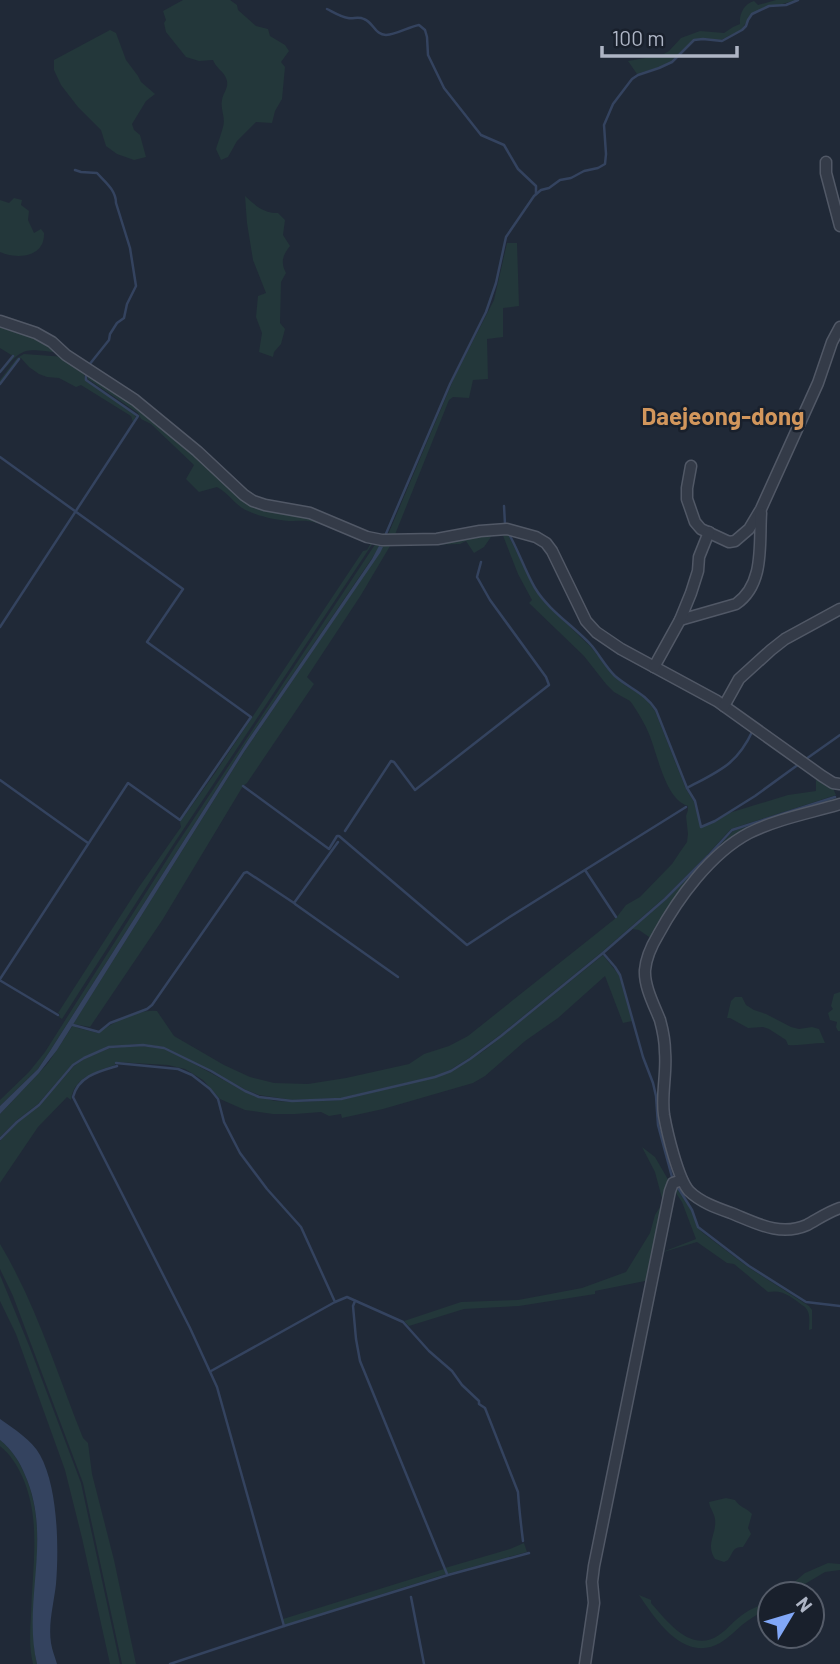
<svg xmlns="http://www.w3.org/2000/svg" width="840" height="1664" viewBox="0 0 840 1664" font-family="Barlow,sans-serif">
<style>
.green{fill:#23373a}
.water{fill:#34435f}
.lines{fill:none;stroke-linecap:round;stroke-linejoin:round}
.stream{stroke:#34435f;stroke-width:2.5}
.minor-casing{stroke:#515866;stroke-width:13}
.minor{stroke:#343b48;stroke-width:10}
.labels{text-anchor:middle;stroke-width:5;stroke-linejoin:round;paint-order:stroke}
.quarter-label{font-size:24px;font-weight:bold;fill:#d2965c;stroke:#19202c}
</style>
<rect width="100%" height="100%" fill="#202937"/>
<g class="green">
<path d="M183,0H230L237,5L238,10L256,26L268,29L270,36L285,45L289,51L281,62L285,67L282,99L275,111L272,123L256,122L237,141L228,157L221,160L216,149C218,142 221,135 223,127C226,118 220,109 222,100C223,92 230,87 226,78C223,71 216,68 213,60L199,61L186,57L166,32L164,23L166,20L163,11Z"/>
<path d="M776,0H796L779,5H769L752,14L741,30L721,40L703,38L694,40L671,61L659,67L637,74L628,61L662,55L669,51L681,38L700,31L724,33L733,27L740,24C739,14 744,4 754,1L758,5Z"/>
<path d="M110,30L116,33L126,60L138,76L141,82L155,94L146,101L132,124L134,130L140,135L146,157L134,160L117,154L106,146L101,130L78,107L61,85L54,70V60Z"/>
<path d="M245,196C255,205 263,213 278,213L285,220L283,235L290,246C283,255 280,262 286,273L281,282L280,323L285,329L281,344L274,352L273,357L259,352L262,333L256,317L258,296L266,293L253,260L247,223Z"/>
<path d="M14,198L22,200L21,205L29,211L28,220L34,233L41,229L44,233C45,257 18,260 0,252V200L9,203Z"/>
<path d="M507,243H517L519,306L503,308V337L487,339L488,379L473,380L469,398L453,397L449,400L394,537H387L454,378L494,300Z"/>
<path d="M0,324L33,335L61,353C25,349 23,345 0,375L13,356L0,348Z"/>
<path d="M24,354L66,357L86,370L84,375L86,381L133,413L136,416L133,422L131,416L81,385L76,387L59,378L47,377L39,374L29,367L21,358L18,359L0,383V380L17,358Z"/>
<path d="M88,372L133,402L160,423L194,452L214,472L252,502L269,509L311,515L372,540L373,543L173,845L62,1019L59,1017L60,1014L58,1013L139,887L181,827L180,822L215,773L363,551L367,550L371,543L369,541L318,520L316,523C308,520 302,521 293,521C280,521 261,517 248,511C235,506 229,493 217,487L199,492L186,479L194,465L151,424L141,419L138,413L88,379Z"/>
<path d="M506,530L535,590L545,603L591,647L614,676L626,686L645,697L655,711L686,789L694,802L701,827L715,822L729,813L788,795L816,791V780L812,774L832,786L836,795L731,829L707,855L664,898L602,952L500,1035L469,1058L450,1070L435,1076L341,1098L292,1100L259,1095L246,1090L164,1047L143,1044L109,1046L84,1057L73,1064L38,1104L16,1121L0,1137V1114L48,1063L73,1025L78,1028L98,1033C115,1021 138,1009 157,1011L174,1036L224,1065L250,1077L274,1083L308,1084L346,1078L409,1064L424,1054L449,1046L468,1036L616,918L626,905L640,897L672,864L680,852L687,842L688,834L686,816L688,810V806C665,799 658,755 649,734C645,724 639,714 633,705L630,701L614,692L606,684L584,656L529,603L532,600L518,574L502,533L493,534L484,547L474,553L466,541L460,544L390,546L361,595L307,677L314,684L247,783L243,786L163,919L90,1027L73,1024L244,752L383,547L377,551L248,740L50,1051L38,1069L0,1106V1100L29,1072L45,1052L175,847L376,543Z"/>
<path d="M836,798V801L734,839L652,939L639,930L632,929L666,899L710,856L733,831Z"/>
<path d="M603,955L619,975L632,1021L623,1023L605,976L558,1018L525,1041L485,1076L473,1083L383,1109L342,1118L341,1114L329,1116L321,1112L295,1114H273L245,1110L220,1099L203,1080L185,1069L168,1065L116,1062L115,1065C97,1071 73,1078 71,1100L67,1097L38,1127L0,1183V1141L2,1139L17,1123L39,1106L74,1066L84,1059L110,1048L138,1046L162,1048L185,1059L244,1091L259,1097L275,1101L295,1102L341,1100L435,1077L459,1067L485,1050Z"/>
<path d="M840,992V1031H838L836,1027L837,1022L830,1020L828,1013L833,1009L831,1006L834,994Z"/>
<path d="M735,997H742L746,1005L754,1010L766,1014L791,1027L799,1029L812,1027L819,1029L825,1043C812,1043 800,1046 788,1045L786,1040L769,1029L763,1027L748,1028L730,1018H727L731,1001Z"/>
<path d="M642,1147L655,1157L670,1183L650,1280L595,1291V1294L519,1306L464,1309L409,1326L404,1321L461,1302L518,1300L545,1295L582,1288L626,1272L650,1233L655,1215L663,1202L655,1172Z"/>
<path d="M676,1187L691,1210L697,1227L703,1233L748,1267L809,1306L812,1310V1329L809,1330C809,1322 811,1313 805,1307C792,1298 784,1289 768,1292L734,1264L727,1263L697,1242L660,1253L696,1239L682,1202L674,1190Z"/>
<path d="M0,1244C36,1304 57,1373 83,1438L88,1443L92,1474L114,1560L136,1664H122L83,1483L13,1296L0,1269Z"/>
<path d="M0,1275L30,1348L81,1483L120,1664H110L82,1538L65,1470L16,1334L0,1301Z"/>
<path d="M0,1440C12,1450 20,1462 25,1475C45,1520 35,1568 34,1615C34,1632 33,1647 37,1664H33C29,1648 30,1632 31,1615C32,1569 42,1520 22,1476C17,1465 10,1454 0,1446Z"/>
<path d="M726,1498L735,1500C739,1507 747,1508 752,1514L748,1528L751,1534L743,1547C732,1547 734,1552 728,1560L724,1562L715,1559C705,1544 717,1534 715,1519C714,1512 710,1509 709,1502Z"/>
<path d="M524,1543L527,1552L447,1574L445,1568L510,1549Z"/>
<path d="M828,1563L840,1564V1570L825,1572L788,1594H780L805,1573Z"/>
<path d="M444,1569L446,1574L285,1625L283,1619Z"/>
<path d="M639,1595L651,1600V1603C668,1622 691,1654 719,1635C728,1629 735,1619 745,1613C752,1608 762,1605 770,1601V1607C760,1613 751,1618 742,1625C735,1631 728,1638 720,1643C684,1663 656,1620 639,1595Z"/>
</g>
<g class="water">
<path d="M379,546L383,547L380,553L244,752L57,1050L39,1073L0,1114V1106L38,1069L50,1051L248,740L372,559Z"/>
<path d="M0,1419C14,1429 32,1440 40,1455C58,1487 59,1548 56,1584C54,1603 48,1623 51,1643C52,1650 55,1657 57,1664H37C22,1602 53,1538 25,1475C20,1462 12,1450 0,1440Z"/>
</g>
<g class="lines">
<g class="stream">
<path d="M327,9C333,12 341,17 348,18C354,19 358,16 364,19C374,23 375,35 386,35C398,34 408,27 419,25L425,30L427,37L428,55L444,88L481,135L504,145L518,169L536,186V194"/>
<path d="M75,170L81,172L97,173C105,182 116,190 116,203L130,248L136,286L127,304L124,318L117,323L110,334L109,340L89,365"/>
<path d="M0,372L13,356"/>
<path d="M0,384L19,359"/>
<path d="M0,457L183,589L147,642L251,717L180,820L128,783L0,979"/>
<path d="M504,506L505,524"/>
<path d="M509,534C519,552 525,571 535,588C549,611 574,626 592,646C600,656 606,667 615,676C630,689 645,693 656,710L687,788L695,801L701,827L715,821L755,796L799,764"/>
<path d="M385,536L450,384L486,312L496,283L506,237L534,196L541,190L549,188L560,180L571,178L584,171L598,168L605,164L606,154L604,125L613,104L632,79L638,75L659,68L672,62L694,40L703,39L722,41L742,30L746,26L748,20L752,14L769,6L786,5L798,0"/>
<path d="M0,627L138,416L86,380V371"/>
<path d="M806,759L840,735"/>
<path d="M0,780L88,843"/>
<path d="M243,786L329,849L337,836H339L467,945L508,918L686,807"/>
<path d="M687,788C719,771 737,765 753,730"/>
<path d="M345,831L391,761L394,762L415,790L549,685L546,677L490,600L477,577L481,562"/>
<path d="M585,870L616,917"/>
<path d="M295,904L398,977"/>
<path d="M603,953L615,967L620,975L643,1057L653,1083L656,1096L658,1125L672,1177"/>
<path d="M1,981L58,1015"/>
<path d="M73,1025L99,1032L110,1023L147,1009L152,1005L244,873L247,872L294,903L338,842"/>
<path d="M116,1063L178,1069L192,1075L210,1089L218,1099L224,1122L240,1153L267,1189L301,1227L335,1302L211,1371"/>
<path d="M117,1066C100,1071 78,1076 73,1097L190,1328L217,1387L284,1626"/>
<path d="M0,1139L17,1122L39,1105L73,1065L84,1058L109,1047L143,1045L164,1048L211,1071L245,1091L259,1097L292,1101L341,1099L435,1077L451,1071L470,1059L501,1036L603,953L665,899L708,856L732,830L835,797"/>
<path d="M677,1186L692,1210L698,1227L749,1266L806,1302L840,1306"/>
<path d="M355,1301L353,1306L356,1339L360,1361L447,1574"/>
<path d="M335,1302L347,1297L403,1322L429,1351L452,1371L462,1385L479,1401V1404L485,1408L518,1492C519,1508 521,1525 523,1541"/>
<path d="M411,1597L424,1664"/>
<path d="M170,1664L284,1626L448,1575L529,1553"/>
</g>
<defs>
<g id="minor">
<path d="M826,162V173L840,226"/>
<path d="M0,321L36,333L52,342L66,355L135,400L197,451L244,495L253,501L265,505L310,513L367,537L382,540L437,539L480,531L507,529L536,537L546,543L552,551L586,621L596,632L621,649L717,701L822,776L833,783L840,784"/>
<path d="M691,466L687,488V499L695,522L701,529L729,542L735,541L749,529L761,509L818,383L832,342L840,327"/>
<path d="M680,620L736,604C765,584 759,544 761,513"/>
<path d="M654,667L680,620L691,593L698,571L699,557L709,532"/>
<path d="M724,706L739,679L771,650L785,639L840,609"/>
<path d="M840,804C810,813 777,819 749,833C711,853 678,898 658,935C652,945 646,958 645,970C644,986 654,1005 660,1020C663,1031 665,1041 665,1052C667,1073 661,1095 664,1115C667,1132 678,1179 689,1191C700,1202 717,1208 731,1213C756,1223 780,1237 807,1225C818,1219 828,1212 840,1208"/>
<path d="M585,1664L594,1603L592,1582L594,1566L670,1191L673,1183L682,1180"/>
</g>
</defs>
<use href="#minor" class="minor-casing"/>
<use href="#minor" class="minor"/>
</g>
<g class="labels">
<g class="quarter-label">
<text x="723" y="425">Daejeong-dong</text>
</g>
</g>
<g transform="translate(791 1615) rotate(52)"><circle r="33" fill="#19202c" stroke="#555c69" stroke-width="2"/>
<path d="M0-5L12 26L0 18L-12 26Z" fill="#81a7f7"/>
<text y="-10" font-size="19" font-weight="bold" text-anchor="middle" fill="#aeb5c5">N</text>
</g>
<path d="M602 46v10h135v-10" fill="none" stroke="#aeb5c5" stroke-width="3.5"/>
<text x="612" y="46" font-size="21" fill="#aeb5c5" stroke="#19202c" stroke-width="5" paint-order="stroke">100 m</text>
</svg>
